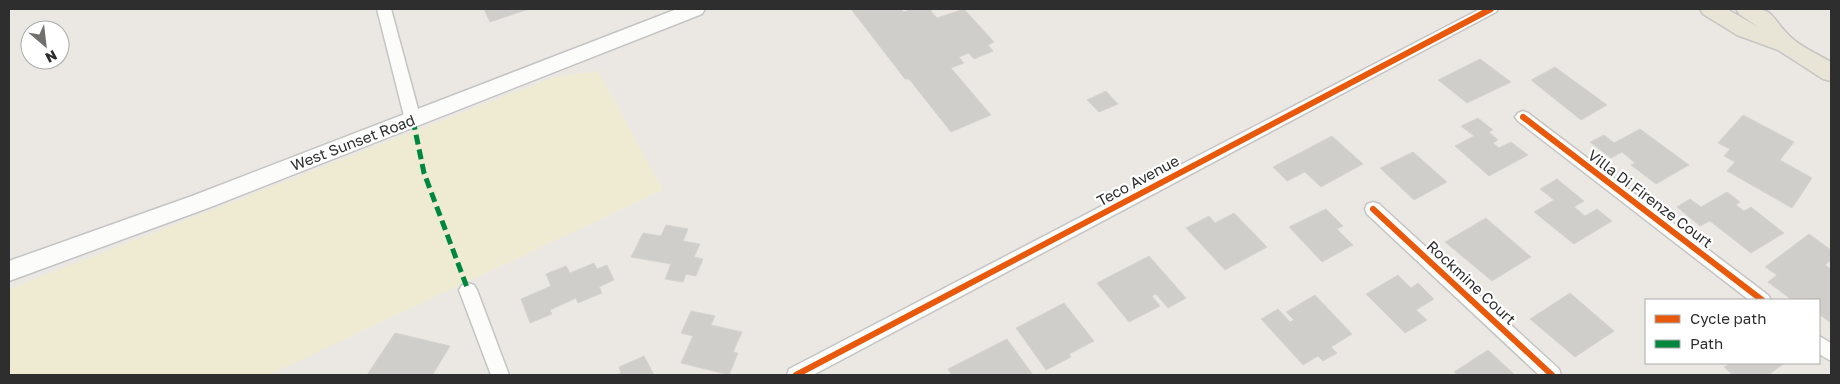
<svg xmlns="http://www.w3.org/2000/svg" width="1840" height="384" viewBox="0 0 1840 384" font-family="'Golos Text',sans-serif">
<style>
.sand{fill:#efebd3}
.building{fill:#d0cecb;stroke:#d6d4d0}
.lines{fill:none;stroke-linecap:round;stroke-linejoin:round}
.minor-casing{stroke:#c5c4c4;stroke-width:3}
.secondary-casing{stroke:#c5c4c4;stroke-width:3}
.primary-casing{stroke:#c6c5c4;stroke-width:3}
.minor{fill:#fcfcfb;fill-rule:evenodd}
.secondary{fill:#fcfcfb;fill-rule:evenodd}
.primary{fill:#e8e4d6;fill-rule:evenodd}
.quiet{stroke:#00873e;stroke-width:5;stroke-dasharray:10 5;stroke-linecap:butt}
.cycleway-casing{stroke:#fff;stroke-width:9}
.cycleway{stroke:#e8590c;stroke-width:6}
.labels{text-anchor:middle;stroke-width:4.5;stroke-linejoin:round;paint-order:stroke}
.street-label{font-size:15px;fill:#2e2e2e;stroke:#fff}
</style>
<rect width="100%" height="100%" fill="#ebe8e4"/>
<path class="sand" d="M598,71L663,190L269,375H9V289L554,77Z"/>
<g class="building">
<path d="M484,9H529L490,22Z"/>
<path d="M851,9H901L904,12L911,9H932L931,11L937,18L964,9L994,42L988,45L993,51L974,59L969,53L959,57L964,63L951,68L991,115L951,132L909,79H905Z"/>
<path d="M1480,59L1511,82L1467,103L1438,80Z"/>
<path d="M1555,67L1607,105L1581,120L1531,80Z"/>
<path d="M1106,91L1118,104L1099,112L1087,100Z"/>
<path d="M1743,115L1794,142L1780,160L1812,178L1792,208L1727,171L1735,162L1724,156L1730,149L1718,143Z"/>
<path d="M1478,118L1493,130L1489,132L1498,140L1493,143L1499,148L1511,142L1528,155L1489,176L1455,146L1474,136L1461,126Z"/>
<path d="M1640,129L1689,165L1656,184L1631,165L1635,163L1622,152L1611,158L1590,142L1604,135L1614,143Z"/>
<path d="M1332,136L1363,164L1321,187L1305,172L1287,181L1273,167Z"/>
<path d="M1413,152L1447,182L1414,200L1380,168Z"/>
<path d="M1557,179L1584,201L1574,207L1585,216L1597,209L1612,221L1574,244L1534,212L1554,200L1540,189Z"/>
<path d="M1727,192L1740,202L1736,205L1744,211L1751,207L1784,233L1751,253L1710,221L1700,226L1677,207L1690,199L1701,207Z"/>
<path d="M1326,209L1343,226L1337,229L1353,245L1322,262L1289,227Z"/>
<path d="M1234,213L1267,247L1225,270L1186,228L1209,216L1215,223Z"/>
<path d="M1486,218L1531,257L1492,281L1445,242Z"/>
<path d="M666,225L688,229L683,241L700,244L694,257L703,259L696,276L686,274L683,282L665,279L671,264L631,257L643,233L661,236Z"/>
<path d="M1809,234L1831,250V260L1825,265L1831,269V323L1819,314V300H1792L1768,282L1777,275L1765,267Z"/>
<path d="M1149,256L1186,298L1168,308L1156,294L1152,296L1160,306L1129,322L1097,283Z"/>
<path d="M594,263L597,269L607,265L614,280L599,287L602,293L578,303L576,298L550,310L552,314L530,323L521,299L551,286L546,274L566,266L570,273Z"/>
<path d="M1398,275L1411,288L1418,283L1434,299L1416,310L1427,320L1405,333L1366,294Z"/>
<path d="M1570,293L1614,331L1575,357L1530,319Z"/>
<path d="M1315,295L1352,334L1331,347L1337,353L1323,361L1318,356L1303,365L1261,319L1278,309L1290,322L1294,320L1286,312Z"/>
<path d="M1064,303L1094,341L1069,354L1071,357L1046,370L1016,328Z"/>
<path d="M691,311L715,316L711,325L742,332L733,352L738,353L729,375L681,363L693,336L681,333Z"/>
<path d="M395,333L450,346L433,374L439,375H367Z"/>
<path d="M1007,339L1033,375H952L948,369Z"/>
<path d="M1488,350L1515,375H1458L1454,372Z"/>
<path d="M644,356L654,375H615L621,373L619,367Z"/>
<path d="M1726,363H1785L1768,375H1733L1724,367L1728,365Z"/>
</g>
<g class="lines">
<defs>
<g id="minor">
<path d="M377,9H391L421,120L418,124L413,126L408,124L405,120Z"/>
<path d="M1480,9H1498L1496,12L813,375H787L789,369Z"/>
<path d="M1523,111L1528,113L1768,295L1771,300H1749L1518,121L1515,117L1518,113Z"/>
<path d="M1373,202L1379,204L1559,369L1561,375H1539L1367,214L1365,209L1367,204Z"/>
<path d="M468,283L474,285L477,290L509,375H491L459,290L462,285Z"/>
<path d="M1819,336L1831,343V361L1819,354Z"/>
</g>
<path id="secondary" d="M677,9H705L702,14L208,208L9,281V261L192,196Z"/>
<path id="primary" d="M1700,9H1727L1758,27L1739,14L1736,9C1780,6 1767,17 1794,40C1805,49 1819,55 1831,62V81L1823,79L1778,50L1737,35L1703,14Z"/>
</defs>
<use href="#minor" class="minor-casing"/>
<use href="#secondary" class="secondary-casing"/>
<use href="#primary" class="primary-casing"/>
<use href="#minor" class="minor"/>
<use href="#secondary" class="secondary"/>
<use href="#primary" class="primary"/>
<path class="quiet" d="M413,120L424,173L468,290"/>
<defs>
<g id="cycleway">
<path d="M1523,117L1762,300"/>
<path d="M1373,209L1552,375"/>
<path d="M796,375L1491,9"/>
</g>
</defs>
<use href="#cycleway" class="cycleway-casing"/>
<use href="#cycleway" class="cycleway"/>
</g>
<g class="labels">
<g class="street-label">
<text transform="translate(353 143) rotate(-21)" y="5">West Sunset Road</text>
<text transform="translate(1138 181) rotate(-28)" y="5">Teco Avenue</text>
<text transform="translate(1650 199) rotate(37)" y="5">Villa Di Firenze Court</text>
<text transform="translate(1471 283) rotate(43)" y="5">Rockmine Court</text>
</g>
</g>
<rect width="1840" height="384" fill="none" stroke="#2e2e2e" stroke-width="20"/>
<rect x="1645" y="299" width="175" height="65" fill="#ffffff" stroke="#ababab"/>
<rect x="1655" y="315" width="25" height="8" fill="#e8590c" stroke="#ababab"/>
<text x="1690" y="324" font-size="15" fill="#2e2e2e">Cycle path</text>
<rect x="1655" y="340" width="25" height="8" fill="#00873e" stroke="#ababab"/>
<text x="1690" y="349" font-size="15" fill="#2e2e2e">Path</text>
<g transform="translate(45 45) rotate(152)"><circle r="24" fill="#ffffff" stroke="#ababab"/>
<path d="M0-4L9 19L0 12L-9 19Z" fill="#706f6e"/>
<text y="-8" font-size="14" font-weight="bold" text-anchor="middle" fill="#2e2e2e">N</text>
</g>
</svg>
